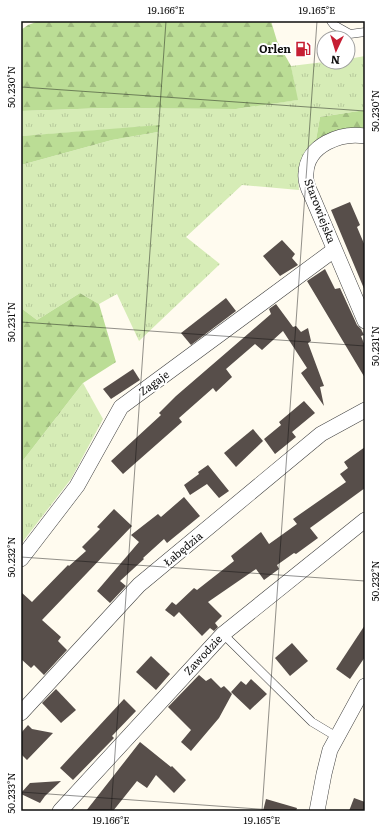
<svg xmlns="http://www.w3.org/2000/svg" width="386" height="832" viewBox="0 0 386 832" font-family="Literata,serif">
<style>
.grass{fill:url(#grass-tufts)}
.forest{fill:url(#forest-firs)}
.building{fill:#574e4a}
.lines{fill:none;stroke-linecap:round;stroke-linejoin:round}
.lane-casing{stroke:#414141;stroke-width:9}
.street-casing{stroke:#414141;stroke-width:16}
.lane{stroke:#fff;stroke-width:8}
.street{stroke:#fff;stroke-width:15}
.ticks{fill:none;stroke:#0e0e0e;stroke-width:1;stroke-opacity:0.45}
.labels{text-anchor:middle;stroke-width:4;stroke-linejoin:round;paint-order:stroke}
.poi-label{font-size:11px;font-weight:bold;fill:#0e0e0e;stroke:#fff;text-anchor:end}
.street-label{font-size:11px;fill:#0e0e0e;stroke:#fff}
.neatline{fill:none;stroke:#0e0e0e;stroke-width:1.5}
.ticks-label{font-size:10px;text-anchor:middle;fill:#0e0e0e}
</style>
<defs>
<pattern id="grass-tufts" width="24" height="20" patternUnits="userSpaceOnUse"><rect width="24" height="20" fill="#d6ecb6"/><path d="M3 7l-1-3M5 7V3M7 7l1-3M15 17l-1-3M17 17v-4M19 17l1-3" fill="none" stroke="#b6c99b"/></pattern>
<pattern id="forest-firs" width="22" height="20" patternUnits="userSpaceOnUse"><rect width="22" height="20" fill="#bbdd95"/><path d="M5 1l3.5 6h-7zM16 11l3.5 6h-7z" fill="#a0bc7f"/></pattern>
</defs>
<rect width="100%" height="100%" fill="#fffbef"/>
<g class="grass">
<path d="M365,56V110L320,117L316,140L303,159L298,175L299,190L242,185L186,237L220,264L139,341L117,294L99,304L80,293L37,320L21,308V165L112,140L158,132L159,126L21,136V111L105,108L236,109L297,100L291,66L324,62H348V59Z"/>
<path d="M83,383L103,419L71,479L21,544V463Z"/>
</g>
<g class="forest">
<path d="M39,21H271L277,41L291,66L298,100L236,109L105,108L21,111V30L28,25Z"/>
<path d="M365,110V128C346,128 332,130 316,140L320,117Z"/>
<path d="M160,125L158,132L112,140L21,165V136Z"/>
<path d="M80,293L99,304L116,362L83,383L21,463V308L37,320Z"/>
</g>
<g class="building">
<path d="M350,202L360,225L357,227L365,246V291L331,210Z"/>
<path d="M282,240L295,254L292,258L298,265L280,276L263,256Z"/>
<path d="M325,269L335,289L340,288L357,325L361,329L364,335L361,336L365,346V378L307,281Z"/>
<path d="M226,298L236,311L191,345L181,333Z"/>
<path d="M276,304L293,327L296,326L301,332L308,328L311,341L308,343L324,386L320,387L324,406L301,373L307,368L283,331L262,350L255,344L226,369L232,377L216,392L213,388L179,418L182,422L123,474L111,461L161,415L159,413L176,396L271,314L269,309Z"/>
<path d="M133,369L140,380L111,399L103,389Z"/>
<path d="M304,401L315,413L292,432L296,437L275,454L264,439L281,425L279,422Z"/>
<path d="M253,429L263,441L236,467L224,453Z"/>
<path d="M365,447V488L310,528L318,538L296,554L294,553L277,565L279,569L264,580L256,569L208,602L222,616L215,623L218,627L214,631L210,628L202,636L179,612L174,617L165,610L172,602L176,605L194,588L197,590L234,561L231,556L261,532L269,544L297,524L293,519L346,482L340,474L348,468L344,462Z"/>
<path d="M208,465L229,491L219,498L207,484L190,495L184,485L199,474L198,472Z"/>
<path d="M184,497L200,516L167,543L164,539L143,558L144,559L120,581L126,586L110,603L97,591L139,542L131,535L158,514L161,517Z"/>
<path d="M114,509L132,526L42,620L61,637L58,641L67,650L44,675L34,665L31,668L21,659V592L32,602L68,565L69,566L86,551L82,547L100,529L97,527Z"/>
<path d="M365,625V657L350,679L336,669Z"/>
<path d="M292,643L308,661L290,676L275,658Z"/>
<path d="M151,656L170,674L156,690L136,672Z"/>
<path d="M199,675L206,681L211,678L221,688L224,686L232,694L219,718L191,751L181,742L191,730L168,707Z"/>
<path d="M251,679L267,694L250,710L231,692L241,681L246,685Z"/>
<path d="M56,689L76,710L61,723L42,703Z"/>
<path d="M124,699L136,711L112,736L114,738L73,780L60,768Z"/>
<path d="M28,725L32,729L53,733L27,760L21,754V733Z"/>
<path d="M140,742L171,767L172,766L186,780L174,793L156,775L147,788L137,781L113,811H86Z"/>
<path d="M61,781L45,796L40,803L21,794V793L30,783Z"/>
<path d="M354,798L365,802V811H349Z"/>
<path d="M266,799L297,808L296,811H263Z"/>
</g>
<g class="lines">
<defs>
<g id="lane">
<path d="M331,21L334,25L350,34L365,32"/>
<path d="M223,634L312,722L337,737"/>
</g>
<g id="street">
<path d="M365,136C341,132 307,145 306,173C305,180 308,188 311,194L365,321"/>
<path d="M21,559L77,486L121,407L334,250"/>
<path d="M21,713L139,585L321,434L365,410"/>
<path d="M60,811L223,634L365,520"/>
<path d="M317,811L324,774L330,750L365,686"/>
</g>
</defs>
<use href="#lane" class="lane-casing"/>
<use href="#street" class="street-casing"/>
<use href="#lane" class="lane"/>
<use href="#street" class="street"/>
</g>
<path class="ticks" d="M21,87L365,111M21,322L365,346M21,557L365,581M21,792L286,811M111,811L166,21M262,811L317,21"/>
<defs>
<symbol id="fuel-bare" viewBox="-9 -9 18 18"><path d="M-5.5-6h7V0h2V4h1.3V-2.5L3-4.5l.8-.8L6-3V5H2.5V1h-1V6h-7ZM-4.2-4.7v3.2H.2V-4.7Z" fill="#c61e33" stroke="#fff" stroke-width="2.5" paint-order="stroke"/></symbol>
</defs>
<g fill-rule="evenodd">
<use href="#fuel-bare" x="292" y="38" width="22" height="22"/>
</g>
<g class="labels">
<g class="poi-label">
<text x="291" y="53">Orlen</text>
</g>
<g class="street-label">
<text transform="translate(320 211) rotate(69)" y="4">Starowiejska</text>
<text transform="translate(154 383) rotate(-36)" y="4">Zagaje</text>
<text transform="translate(183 549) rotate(-40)" y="4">Łabędzia</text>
<text transform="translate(203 655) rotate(-47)" y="4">Zawodzie</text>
</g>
</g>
<rect width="386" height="832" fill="none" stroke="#ffffff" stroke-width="44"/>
<g transform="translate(336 50) rotate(184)"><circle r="19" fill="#ffffff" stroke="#9f9f9f"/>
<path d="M0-3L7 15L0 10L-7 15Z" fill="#c61e33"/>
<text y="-6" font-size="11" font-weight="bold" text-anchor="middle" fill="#0e0e0e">N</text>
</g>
<rect x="22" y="22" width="342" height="788" class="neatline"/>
<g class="ticks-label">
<text x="166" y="14">19.166°E</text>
<text x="317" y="14">19.165°E</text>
<text transform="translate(11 87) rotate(-90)" y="4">50.230°N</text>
<text transform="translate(375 111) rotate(-90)" y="4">50.230°N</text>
<text transform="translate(11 322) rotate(-90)" y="4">50.231°N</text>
<text transform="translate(375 346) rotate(-90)" y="4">50.231°N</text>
<text transform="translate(11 557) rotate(-90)" y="4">50.232°N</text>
<text transform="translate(375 581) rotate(-90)" y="4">50.232°N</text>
<text transform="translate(11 793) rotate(-90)" y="4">50.233°N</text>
<text x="111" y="824">19.166°E</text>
<text x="262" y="824">19.165°E</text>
</g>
</svg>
